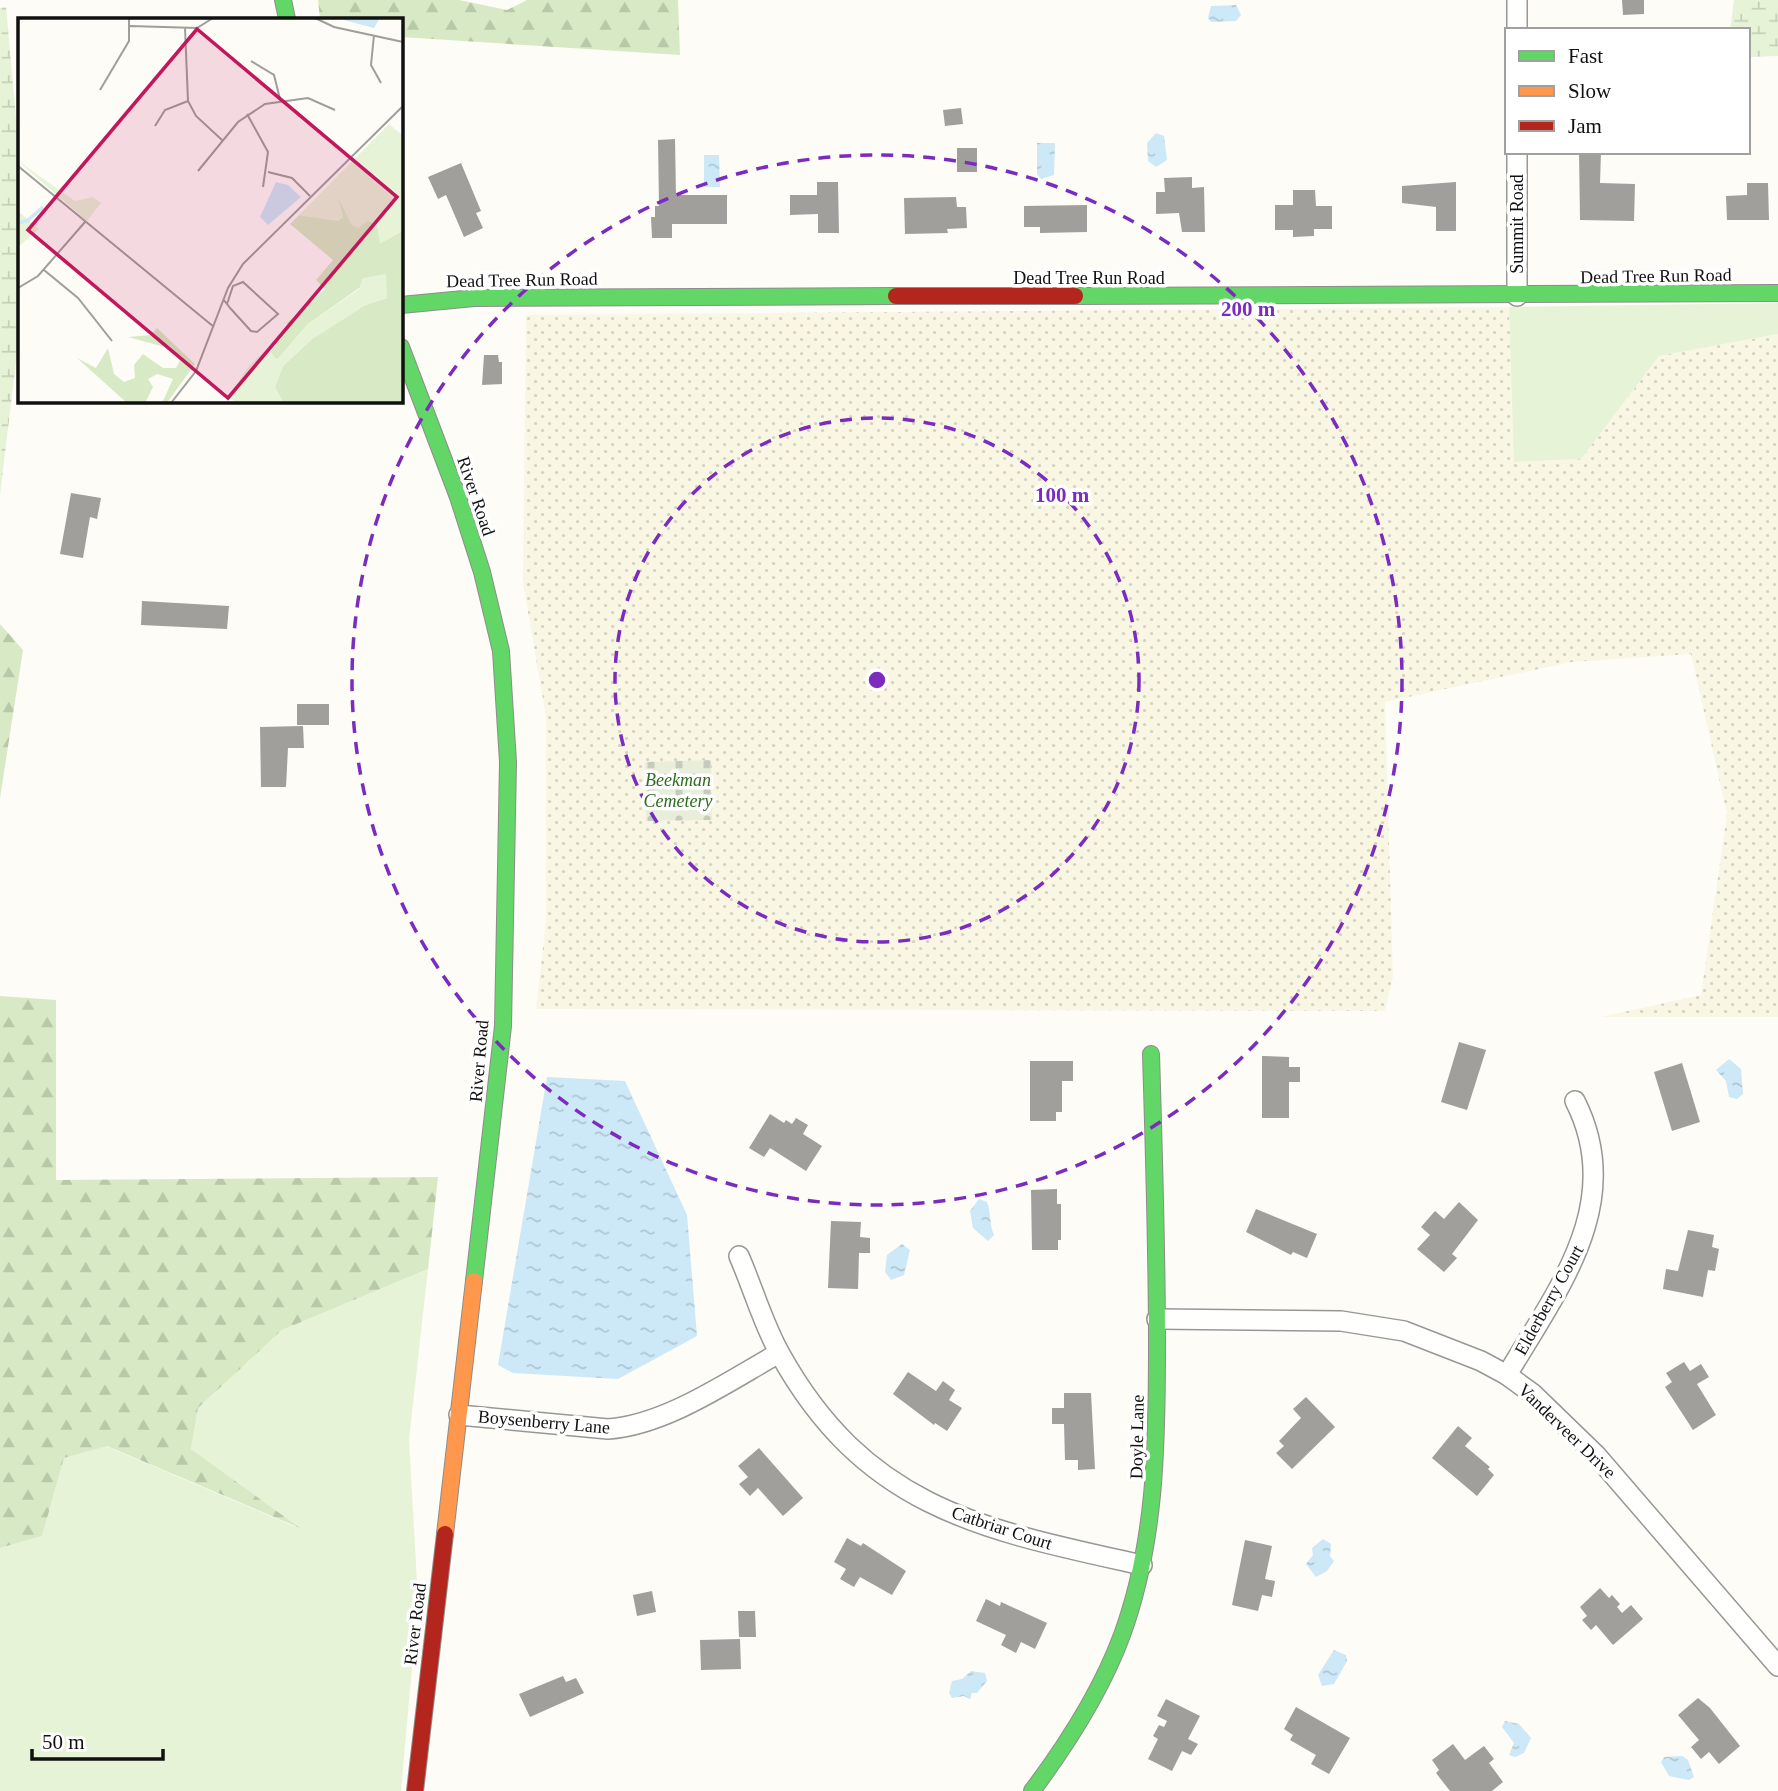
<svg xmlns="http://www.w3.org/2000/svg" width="1778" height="1791" viewBox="0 0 1778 1791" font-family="'Times New Roman',serif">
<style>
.farmland{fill:url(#farmland-dots)}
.grass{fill:#e7f3d7}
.forest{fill:url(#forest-firs)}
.wetland{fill:url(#wetland-marsh)}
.cemetery{fill:url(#cemetery-stones)}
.water{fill:url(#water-ripples)}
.building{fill:#a19f9c}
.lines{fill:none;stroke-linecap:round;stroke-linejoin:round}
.street-casing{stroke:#979795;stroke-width:22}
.fast-casing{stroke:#8e8d8b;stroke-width:18}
.slow-casing{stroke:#8e8d8b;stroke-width:18}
.jam-casing{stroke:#8e8d8b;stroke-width:18}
.street{stroke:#fffffe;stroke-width:19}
.fast{stroke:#63d668;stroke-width:16}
.slow{stroke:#ff974d;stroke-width:16}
.jam{stroke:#b3261e;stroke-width:16}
.ring{fill:none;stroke:#7b2cbf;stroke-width:3.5;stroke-dasharray:12 9}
.labels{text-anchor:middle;stroke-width:7;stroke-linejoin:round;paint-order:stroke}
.street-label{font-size:18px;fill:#111;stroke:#fff}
.park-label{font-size:18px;font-style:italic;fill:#2f6b1f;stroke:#fff}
.inset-river{fill:none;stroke:#cde8f7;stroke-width:3.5}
.inset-road{fill:none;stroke:#9f9e9b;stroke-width:2}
.view{fill:#c2185b;fill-opacity:0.15;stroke:#c2185b;stroke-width:3.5}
.inset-edge{fill:none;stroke:#111;stroke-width:3.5}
.centre{fill:#7b2cbf;stroke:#fff;stroke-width:3.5}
.ring-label{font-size:21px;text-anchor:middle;font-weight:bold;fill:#7b2cbf;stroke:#fff;stroke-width:7;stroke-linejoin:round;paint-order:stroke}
</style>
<defs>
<pattern id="farmland-dots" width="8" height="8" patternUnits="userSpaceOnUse" patternTransform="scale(1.75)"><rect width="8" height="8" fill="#f9f7e4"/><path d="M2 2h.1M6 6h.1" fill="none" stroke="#d4d3c3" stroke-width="1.8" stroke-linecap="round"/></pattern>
<pattern id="forest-firs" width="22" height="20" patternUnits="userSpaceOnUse" patternTransform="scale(1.75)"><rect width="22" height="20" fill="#d8eac5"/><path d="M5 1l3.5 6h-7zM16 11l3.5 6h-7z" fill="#b8c8a8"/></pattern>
<pattern id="wetland-marsh" width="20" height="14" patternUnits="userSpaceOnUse" patternTransform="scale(1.75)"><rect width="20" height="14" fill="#e7f3d7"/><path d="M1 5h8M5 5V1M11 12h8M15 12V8" fill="none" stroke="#c5cfb8"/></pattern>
<pattern id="cemetery-stones" width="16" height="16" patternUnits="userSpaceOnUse" patternTransform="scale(1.75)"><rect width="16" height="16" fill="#e9eedb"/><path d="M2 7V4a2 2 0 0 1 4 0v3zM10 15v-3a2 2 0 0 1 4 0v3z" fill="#c7cbbb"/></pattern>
<pattern id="water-ripples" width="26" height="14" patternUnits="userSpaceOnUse" patternTransform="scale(1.75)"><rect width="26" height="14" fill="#cde8f7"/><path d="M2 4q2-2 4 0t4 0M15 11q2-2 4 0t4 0" fill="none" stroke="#afc6d3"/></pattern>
</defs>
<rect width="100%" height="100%" fill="#fdfcf7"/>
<path class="farmland" d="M1509,307L1515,462L1581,459L1659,356L1778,334V1017H1600L1701,995L1727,814L1691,654L1572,662L1385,702L1393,976L1385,1011L536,1009L546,921V717L523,583L526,315Z"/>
<g class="grass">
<path d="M1778,303V334L1659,356L1581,459L1514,462L1509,307Z"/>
<path d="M428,1269L409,1439L418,1600L401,1791H0V1548L42,1536L64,1458L106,1446L296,1527L191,1449L198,1408L282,1330Z"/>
</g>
<g class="forest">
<path d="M318,0H459L507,10L527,0H678L680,55L401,37V19H320Z"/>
<path d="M0,624L23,650L0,798Z"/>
<path d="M0,996L56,1000V1180L438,1177L428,1269L282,1330L198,1408L191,1449L300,1528L107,1446L64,1458L42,1536L0,1548Z"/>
</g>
<g class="wetland">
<path d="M1734,0H1778V56L1748,57V30H1730Z"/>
<path d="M6,7L19,151V337L0,495V8Z"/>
</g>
<path class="cemetery" d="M711,760L712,820L646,821L645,762Z"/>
<g class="water">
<path d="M1236,5L1241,15L1236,21L1211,22L1208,18L1211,6Z"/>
<path d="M1156,133L1164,136L1167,160L1156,167L1148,161L1147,143Z"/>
<path d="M1037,143H1055L1054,175L1041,179L1037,174Z"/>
<path d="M704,155H719L720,187H704Z"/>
<path d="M1729,1059L1741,1069L1743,1094L1737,1099L1729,1097L1726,1081L1716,1070Z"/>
<path d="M547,1077L625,1081L687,1215L697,1336L618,1379L513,1373L498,1365Z"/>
<path d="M979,1199L987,1202C991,1212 989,1224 994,1235L988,1241L973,1228L970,1211Z"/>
<path d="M902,1244L910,1250L904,1275L891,1280L885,1272L887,1255Z"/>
<path d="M1323,1539L1331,1544L1330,1556L1334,1561L1327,1571L1316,1577L1306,1564L1313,1555L1312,1548Z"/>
<path d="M1334,1650L1346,1655L1347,1661L1334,1684L1322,1686L1318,1675Z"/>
<path d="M971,1671L985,1673L987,1681L977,1693H972L970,1699L964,1696L952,1698L949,1693L952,1681L962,1679Z"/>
<path d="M1505,1721L1519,1724L1531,1738L1524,1753L1515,1757L1509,1755L1514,1743L1502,1727Z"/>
<path d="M1682,1756L1688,1760L1694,1777L1689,1780L1669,1776L1661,1762L1664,1757Z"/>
</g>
<g class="building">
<path d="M1622,0H1644V14L1623,15Z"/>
<path d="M961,108L963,124L945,126L943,110Z"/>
<path d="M675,139L676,195H727V224H672V238H652L651,217H655V206H659L658,140Z"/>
<rect x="957" y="148" width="20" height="24"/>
<path d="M1579,152H1601L1600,183L1635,184L1634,221L1580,220Z"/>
<path d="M461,163L481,211L476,213L483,228L464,237L446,195L438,199L428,177Z"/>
<path d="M1192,177V188L1204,187L1205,232H1182L1179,213L1156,214V192H1165L1164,178Z"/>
<path d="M817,182H838L839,233H818V214L790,215V195H817Z"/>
<path d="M1456,182V231H1436V207L1402,203V186Z"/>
<path d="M1747,183H1768L1769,220H1727L1726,196L1747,195Z"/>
<path d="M1293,190H1315L1316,206H1332V229H1314V236L1293,237V230H1275V205H1293Z"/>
<path d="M956,197L957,207H966L967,228L947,229L948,233L905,234L904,198Z"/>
<path d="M1087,205V232L1040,233V227H1024V206Z"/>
<path d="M484,355H498L499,362H502V384L482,385Z"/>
<path d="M71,493L101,498L97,519L90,517L83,558L60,554Z"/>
<path d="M142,601L229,606L227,629L141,625Z"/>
<rect x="297" y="704" width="32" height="21"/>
<path d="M303,726L304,748H288L286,787H261L260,727Z"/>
<path d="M1459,1042L1486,1050L1467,1110L1441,1102Z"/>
<path d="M1262,1056L1289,1057V1067H1300V1082H1289V1118H1262Z"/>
<path d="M1030,1061H1073V1081H1062V1112H1056V1121H1030Z"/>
<path d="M1682,1063L1700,1122L1672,1131L1654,1072Z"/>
<path d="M770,1114L784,1123L786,1120L792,1124L796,1118L808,1125L803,1134L822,1146L806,1171L770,1148L764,1157L749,1148Z"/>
<path d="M1057,1189V1204H1061V1240H1058V1250H1032L1031,1190Z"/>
<path d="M1459,1202L1478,1220L1452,1254L1457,1258L1444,1272L1417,1249L1430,1235L1421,1227L1435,1211L1444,1219Z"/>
<path d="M1256,1209L1317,1234L1307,1258L1293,1252L1291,1255L1246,1232Z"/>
<path d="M831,1221L861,1222L860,1237L870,1238V1253H859L858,1289L828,1288Z"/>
<path d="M1688,1230L1714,1235L1712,1247L1719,1249L1715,1271L1708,1270L1703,1297L1663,1289L1666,1269L1678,1271Z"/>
<path d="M1684,1362L1690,1371L1701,1364L1709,1377L1697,1384L1716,1415L1693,1430L1665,1387L1672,1382L1666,1373Z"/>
<path d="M908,1372L936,1391L943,1381L955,1390L949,1400L962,1408L947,1431L935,1423L934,1425L893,1394Z"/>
<path d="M1064,1393H1091L1095,1469L1078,1470V1460H1065L1064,1424H1052V1408H1064Z"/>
<path d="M1306,1397L1335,1427L1292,1469L1276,1453L1284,1446L1279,1441L1301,1418L1293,1409Z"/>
<path d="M1458,1426L1472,1438L1465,1446L1490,1467L1488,1469L1494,1475L1477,1496L1432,1458Z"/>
<path d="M759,1448L803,1498L783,1516L758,1488L750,1496L739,1484L748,1477L738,1466Z"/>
<path d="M847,1538L861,1546L863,1543L906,1571L892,1595L860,1577L854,1587L840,1579L846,1569L834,1562Z"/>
<path d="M1245,1540L1272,1546L1265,1579L1275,1581L1272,1597L1262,1595L1258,1611L1232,1605Z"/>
<path d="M1600,1588L1609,1598L1612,1595L1620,1604L1617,1607L1622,1613L1631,1605L1643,1619L1613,1645L1596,1625L1591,1630L1582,1620L1587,1616L1580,1607Z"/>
<path d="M652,1591L656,1612L637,1616L633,1595Z"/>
<path d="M986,1599L1000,1606L1001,1602L1047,1623L1035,1649L1021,1642L1016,1653L1001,1645L1006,1635L976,1621Z"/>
<path d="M738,1611H755L756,1637H739Z"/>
<path d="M740,1639L741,1669L701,1670L700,1640Z"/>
<path d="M563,1676L566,1682L576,1678L584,1693L530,1717L519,1694Z"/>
<path d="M1698,1698L1710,1708L1740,1746L1719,1764L1709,1752L1701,1759L1691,1747L1699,1740L1678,1715Z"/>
<path d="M1166,1699L1200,1716L1188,1739L1198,1744L1191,1755L1182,1751L1172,1771L1148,1759L1158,1739L1153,1736L1159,1725L1164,1727L1167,1721L1157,1716Z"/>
<path d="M1296,1707L1350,1738L1329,1774L1311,1764L1316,1755L1290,1740L1293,1735L1284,1729Z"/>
<path d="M1453,1744L1465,1760L1484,1746L1494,1759L1489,1763L1503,1782L1492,1791H1450L1436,1773L1439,1770L1432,1760Z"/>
</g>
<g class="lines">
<defs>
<g id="street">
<path d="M1517,30V0"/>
<path d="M1517,296V152"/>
<path d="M739,1256C753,1288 763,1324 780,1354C866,1509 984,1530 1142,1565"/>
<path d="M1157,1319L1341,1321L1404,1331L1481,1361L1507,1375L1533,1394L1596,1455L1778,1666"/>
<path d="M1507,1375C1557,1290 1627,1203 1575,1101"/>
<path d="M459,1415L608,1429C666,1425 729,1381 779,1353"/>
</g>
<g id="fast">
<path d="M283,0L287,19"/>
<path d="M1075,296L1778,293"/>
<path d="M401,305L474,298L896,296"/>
<path d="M401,347L458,497L482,572L501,651L508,762L503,1026L474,1281"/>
<path d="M1032,1791C1068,1743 1101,1692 1122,1635C1156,1542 1157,1444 1157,1346C1157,1249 1154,1151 1151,1054"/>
</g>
<path id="slow" d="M445,1534L474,1281"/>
<g id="jam">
<path d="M896,296H1075"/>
<path d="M415,1791L445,1534"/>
</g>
</defs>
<use href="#street" class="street-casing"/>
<use href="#fast" class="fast-casing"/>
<use href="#slow" class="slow-casing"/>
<use href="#jam" class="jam-casing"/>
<use href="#street" class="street"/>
<use href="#fast" class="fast"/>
<use href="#slow" class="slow"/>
<use href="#jam" class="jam"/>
</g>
<g class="ring">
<circle cx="877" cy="680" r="262"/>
<circle cx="877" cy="680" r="525"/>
</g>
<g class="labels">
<g class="street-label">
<text transform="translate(1517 224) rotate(-90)" y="6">Summit Road</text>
<text transform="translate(1656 276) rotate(-1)" y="6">Dead Tree Run Road</text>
<text x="1089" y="284">Dead Tree Run Road</text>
<text transform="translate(522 280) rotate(-1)" y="6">Dead Tree Run Road</text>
<text transform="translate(476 496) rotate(71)" y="6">River Road</text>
<text transform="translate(479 1061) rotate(-85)" y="6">River Road</text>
<text transform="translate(1549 1300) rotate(-61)" y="6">Elderberry Court</text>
<text transform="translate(544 1422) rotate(5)" y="6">Boysenberry Lane</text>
<text transform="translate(1567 1431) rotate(44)" y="6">Vanderveer Drive</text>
<text transform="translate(1137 1437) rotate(-89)" y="6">Doyle Lane</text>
<text transform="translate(1002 1528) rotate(18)" y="6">Catbriar Court</text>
<text transform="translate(415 1624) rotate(-83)" y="6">River Road</text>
</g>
<g class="park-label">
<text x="678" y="786">Beekman<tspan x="678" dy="21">Cemetery</tspan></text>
</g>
</g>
<g transform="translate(18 18)">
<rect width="385" height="385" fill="#fdfcf7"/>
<path d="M371,106L385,118L383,215L362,227L334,207L321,184L325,199L320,203L281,197ZM0,143L57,183L75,179L83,185L69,203Z" fill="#e7f3d7"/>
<path d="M320,180L334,207L340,210L350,203L359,207L362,226L385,213V385H265L257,369L265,348L294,321L347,287L369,280L341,270L290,306L259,342L252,334L269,313V305L307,271L298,262L315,242L272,206L281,197L320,203L325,199ZM139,310L177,346L149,385H144L155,361L139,356L130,361L135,369L127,385H109L59,340L78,350L90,330L96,356L106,364L117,360L116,347L125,336L145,350H158L162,342L154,331L110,319L133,317Z" fill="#d8eac5"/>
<path d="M0,193L21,211L0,229ZM368,256L369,280L347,287L294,321L265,348L257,369L265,385H219L210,379L231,348L262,319L252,333L259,342L290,306L341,271L345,260Z" fill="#e7f3d7"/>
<path d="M362,0L356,10L326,2V0ZM258,164L270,167L283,179L250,207L242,199Z" fill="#cde8f7"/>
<path class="inset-river" d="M0,205L9,203L25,189"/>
<path class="inset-road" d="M297,0L316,9L385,24M112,8L179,10L195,0M167,10L170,83L178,98L204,122M356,17L353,47L363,65M233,43L256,57L262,81M82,72L111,23V0M229,96L250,134L245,169M137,108L147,92L170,83M0,148L196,309M180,153L220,104L247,86L290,80L317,92M250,154L274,160L292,178M26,252L60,280L94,323M0,270L20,258L67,204M205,281L213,291L233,313L239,314L260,296L225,264L215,268L209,286M153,385L178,353L210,270L225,246L385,88"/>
<path class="view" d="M179,11L379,179L210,380L10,212Z"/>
<rect width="385" height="385" class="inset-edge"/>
</g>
<circle cx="877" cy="680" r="10" class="centre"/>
<g class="ring-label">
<text x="1248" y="316">200 m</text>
<text x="1062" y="502">100 m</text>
</g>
<rect x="1505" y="28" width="245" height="126" fill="#ffffff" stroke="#a0a0a0" stroke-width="2"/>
<rect x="1519" y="51" width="35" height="10" fill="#63d668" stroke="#a0a0a0" stroke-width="2"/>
<text x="1568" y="63" font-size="21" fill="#111111">Fast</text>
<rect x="1519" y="86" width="35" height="10" fill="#ff974d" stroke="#a0a0a0" stroke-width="2"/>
<text x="1568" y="98" font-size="21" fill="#111111">Slow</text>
<rect x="1519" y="121" width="35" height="10" fill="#b3261e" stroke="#a0a0a0" stroke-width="2"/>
<text x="1568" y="133" font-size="21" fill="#111111">Jam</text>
<path d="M32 1749v10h131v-10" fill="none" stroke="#111111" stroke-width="3.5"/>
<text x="42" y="1749" font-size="21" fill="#111111" stroke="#ffffff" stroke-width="5" paint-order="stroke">50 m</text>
</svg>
